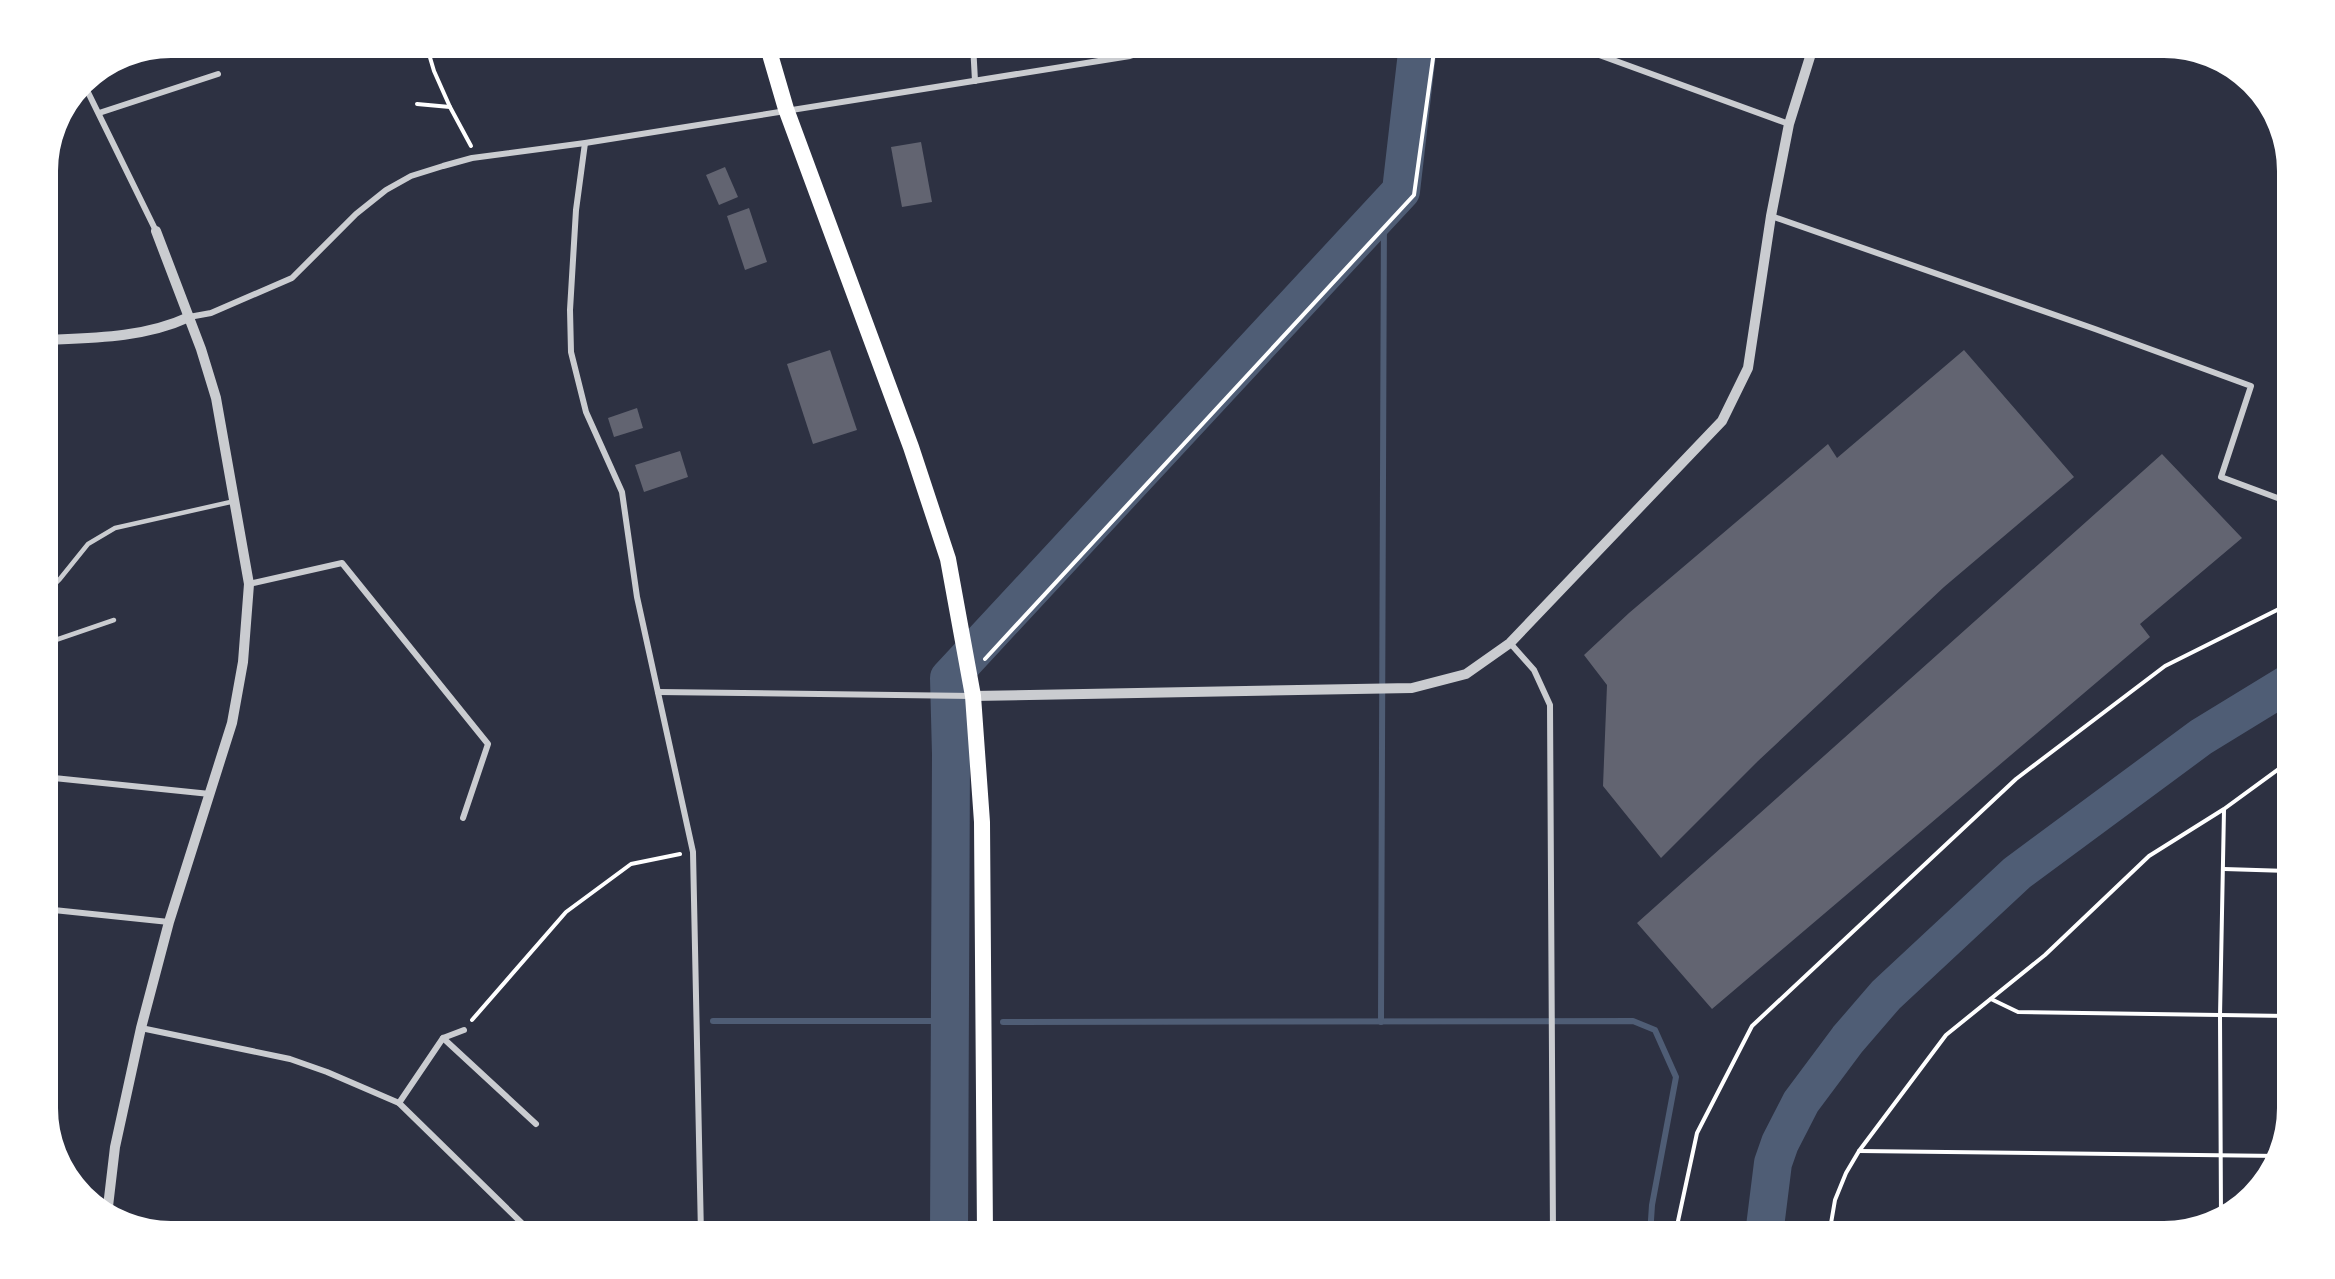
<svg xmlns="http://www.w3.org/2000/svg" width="2335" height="1279" viewBox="0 0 2335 1279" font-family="'IBM Plex Sans',sans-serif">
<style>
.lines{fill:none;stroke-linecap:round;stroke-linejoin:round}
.stream{stroke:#4f5d75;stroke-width:6}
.river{stroke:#4f5d75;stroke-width:38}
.building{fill:#626471}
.path{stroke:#fff;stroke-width:4}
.service{stroke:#caccd0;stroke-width:4.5}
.minor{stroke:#caccd0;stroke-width:6}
.tertiary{stroke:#caccd0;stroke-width:10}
.trunk{stroke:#fff;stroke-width:16}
.rail{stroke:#abadb3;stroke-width:4.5}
.rim{fill:none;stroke:#fff;stroke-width:8}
</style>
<rect width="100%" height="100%" fill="#2d3142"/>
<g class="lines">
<g class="stream">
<path d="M713,1021H935"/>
<path d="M1003,1022L1633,1021L1655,1030L1676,1077L1652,1205L1650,1235"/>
<path d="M1381,1022L1384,209"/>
</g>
<g class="river">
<path d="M949,1235L951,754L949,678L1401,191L1418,44"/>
<path d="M1764,1235L1773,1163L1780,1143L1801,1102L1848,1039L1886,995L2017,873L2201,737L2291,682"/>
</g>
</g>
<g class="building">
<path d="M921,142L932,202L902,207L891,147Z"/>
<path d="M725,167L738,197L719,205L706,175Z"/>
<path d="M749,208L767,262L745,270L727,216Z"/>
<path d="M830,350L857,430L813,444L787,364Z"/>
<path d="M1964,350L2074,477L1944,587L1758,761L1661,858L1603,786L1607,685L1584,655L1629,613L1828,444L1837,458Z"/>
<path d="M637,408L643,428L614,437L608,418Z"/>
<path d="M680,451L688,477L644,492L635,465Z"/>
<path d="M2162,454L2242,538L2140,624L2150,637L1712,1009L1637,923Z"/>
</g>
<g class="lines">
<g class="path">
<path d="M426,44L434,71L450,107"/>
<path d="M417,104L450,107L471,146"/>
<path d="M985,659L1414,195L1435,44"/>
<path d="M2224,869L2291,871"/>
<path d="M1991,999L2018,1012L2291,1016"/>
<path d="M472,1020L566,912L631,864L680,854"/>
<path d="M1859,1151L2280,1156"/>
<path d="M2221,1218L2220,1016L2224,810"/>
<path d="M1675,1235L1697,1133L1752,1026L2016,779L2165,666L2291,603"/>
<path d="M1829,1235L1835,1200L1846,1173L1859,1151L1946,1035L2045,955L2149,856L2224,809L2291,760"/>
</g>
<g class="service">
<path d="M44,595L59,580L88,544L115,528L235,501"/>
<path d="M44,644L114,620"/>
</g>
<g class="minor">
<path d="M973,44L975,81"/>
<path d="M1569,44L1789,124"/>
<path d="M109,62L155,47"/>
<path d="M82,80L156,231"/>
<path d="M99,113L218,74"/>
<path d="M585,143L576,210L570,310L571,352L586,412L622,492L637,597L693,852L701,1235"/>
<path d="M1771,216L2095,329L2251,386L2221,477L2291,503"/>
<path d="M189,317L211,313L292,278L356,214L386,190L411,176L443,166L472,158L585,143L1130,56L1139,53L1151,44"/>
<path d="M249,584L342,563L488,744L463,818"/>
<path d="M1510,643L1534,670L1550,705L1553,1235"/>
<path d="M658,692L973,696"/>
<path d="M44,777L210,794"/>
<path d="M44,909L169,922"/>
<path d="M141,1028L290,1059L327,1072L399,1103L534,1235"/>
<path d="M443,1038L536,1124"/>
<path d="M399,1103L443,1038L464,1030"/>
<path d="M653,1235L701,1224"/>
</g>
<g class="tertiary">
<path d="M44,340C92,338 144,338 189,317"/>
<path d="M973,696L1412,688L1466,674L1510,643L1722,421L1748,368L1771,216L1789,124L1814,44"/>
<path d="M107,1215L115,1147L141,1028L169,922L232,723L243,662L249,584L216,398L201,349L156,231"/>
</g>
<path class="trunk" d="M767,44L786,109L911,447L948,559L973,696L982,822L985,1235"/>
<path class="rail" d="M2259,91L2276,119"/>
</g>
<path d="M0 0H2335V1279H0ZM171 54H2164A117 117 0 0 1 2281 171V1108A117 117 0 0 1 2164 1225H171A117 117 0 0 1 54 1108V171A117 117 0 0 1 171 54Z" fill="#fff" fill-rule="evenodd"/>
<path class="rim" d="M171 54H2164A117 117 0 0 1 2281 171V1108A117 117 0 0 1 2164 1225H171A117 117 0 0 1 54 1108V171A117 117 0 0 1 171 54Z"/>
</svg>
